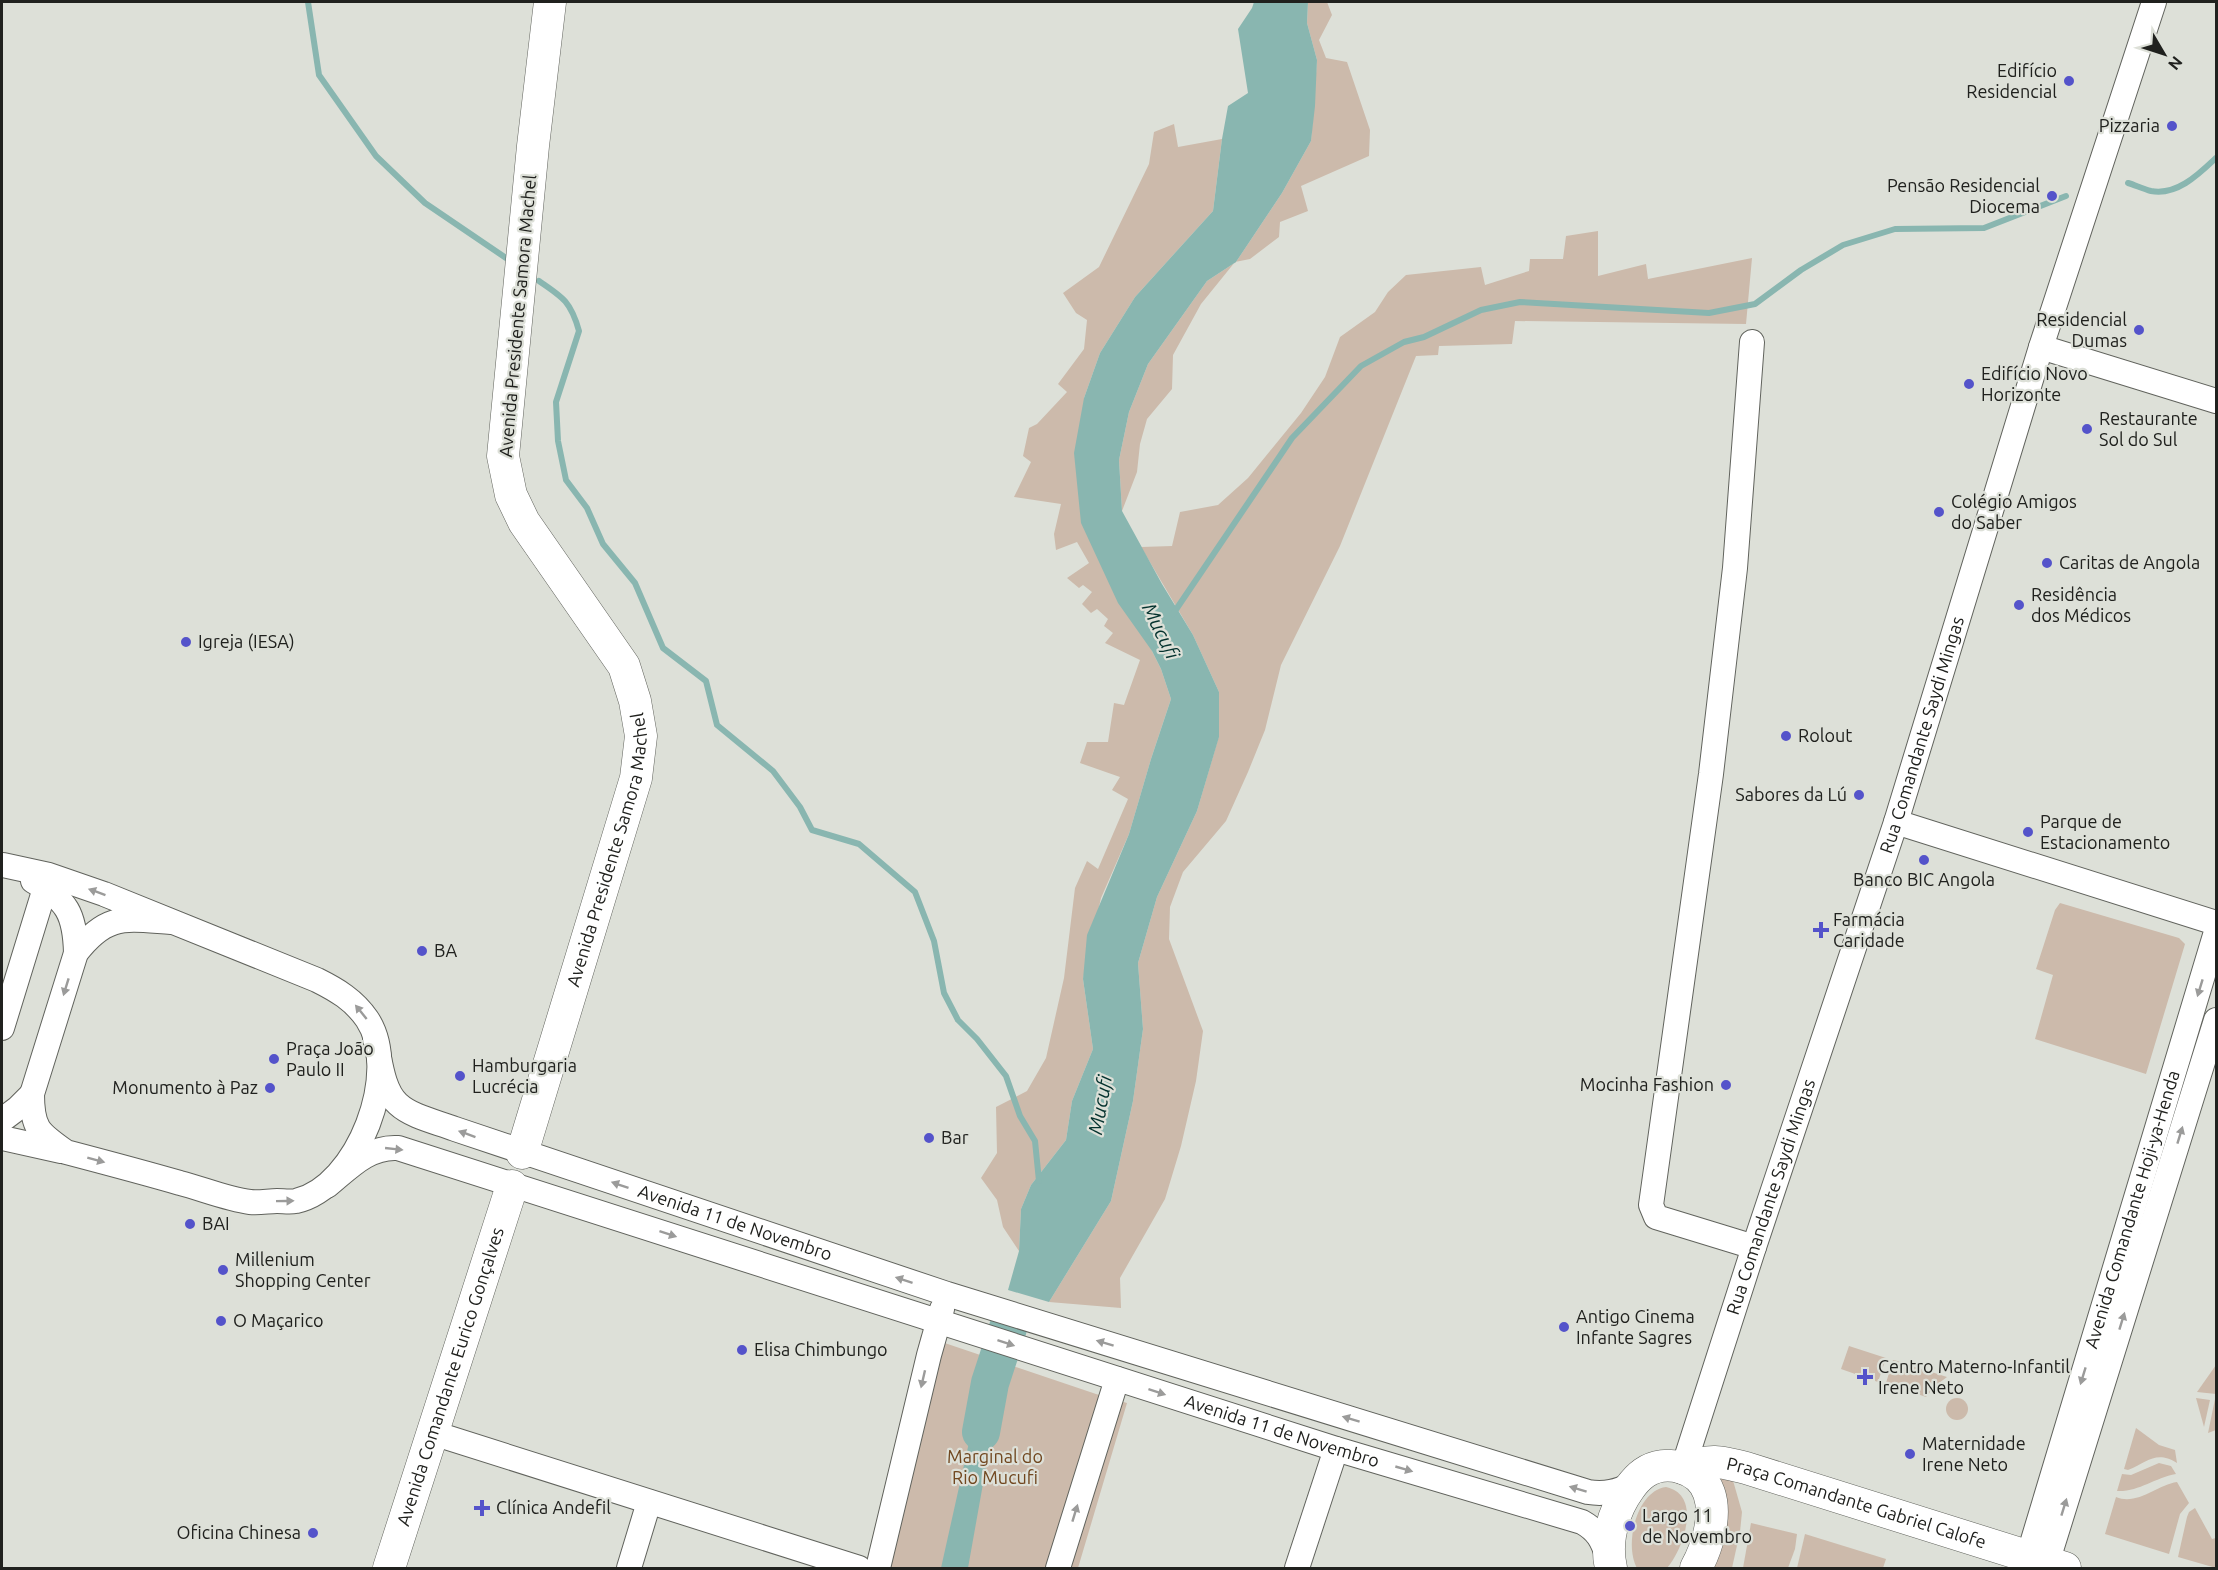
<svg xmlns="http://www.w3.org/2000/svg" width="2218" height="1570" viewBox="0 0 2218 1570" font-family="Ubuntu,sans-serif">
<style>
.green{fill:#ccbaab}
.water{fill:#89b6b0}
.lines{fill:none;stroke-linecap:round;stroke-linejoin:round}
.stream{stroke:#89b6b0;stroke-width:6}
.river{stroke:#89b6b0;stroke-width:38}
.minor-casing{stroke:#61635d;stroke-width:26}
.major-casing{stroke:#61635d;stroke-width:33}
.minor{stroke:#fff;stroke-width:24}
.major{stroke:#fff;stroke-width:32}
.oneway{fill:#9b9b9a}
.poi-dot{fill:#5453ca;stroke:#dde0d8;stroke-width:2}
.labels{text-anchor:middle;stroke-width:4.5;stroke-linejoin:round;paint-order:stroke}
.poi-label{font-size:18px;fill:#20211e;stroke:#dde0d8;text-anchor:start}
.street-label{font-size:18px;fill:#20211e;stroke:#dde0d8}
.park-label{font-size:18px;fill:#71471f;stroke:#dde0d8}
.water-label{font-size:20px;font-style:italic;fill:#04322e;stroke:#dde0d8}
</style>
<rect width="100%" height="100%" fill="#dde0d8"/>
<g class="green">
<path d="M1308,2H1327L1332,15L1319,40L1326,58L1347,62L1370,130L1369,156L1301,186L1308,211L1280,222L1279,237L1250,259L1235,262L1201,304L1173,355L1172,389L1147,419L1140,444L1137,472L1122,511L1119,460L1129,412L1148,364L1207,281L1236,262L1282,193L1311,141L1317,60L1307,23Z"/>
<path d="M1174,124L1178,147L1222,139L1213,211L1135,297L1100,353L1084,398L1152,651L1161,669L1171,699L1151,759L1129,834L1101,898L1083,979L1093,1049L1072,1101L1066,1140L1031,1185L1021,1209L1019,1251L1003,1227L997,1200L981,1178L997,1153L996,1107L1027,1091L1046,1058L1064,978L1075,888L1087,861L1098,869L1128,799L1112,790L1120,777L1080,763L1087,742H1108L1114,703L1124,705L1140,660L1105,643L1113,633L1104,626L1108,619L1097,609L1091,613L1082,604L1092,592L1083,585L1079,588L1067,578L1089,563L1077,542L1056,550L1054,534L1061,504L1014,497L1031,462L1023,456L1029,428L1037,424L1067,392L1058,384L1084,349L1087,320L1076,313L1063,293L1099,267L1149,164L1154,132Z"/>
<path d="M1598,231V276L1646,264L1648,279L1752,258L1746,324L1515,321L1512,344L1439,346L1438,355L1416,356L1340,546L1281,665L1265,730L1248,772L1226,821L1183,872L1170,907L1169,939L1203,1031L1196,1081L1181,1146L1165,1199L1120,1278L1121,1308L1049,1302L1111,1201L1133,1101L1143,1029L1138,963L1157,897L1197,811L1219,736V692L1193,635L1141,547L1172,546L1180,512L1218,505L1248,478L1301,413L1325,377L1340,337L1375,312L1388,292L1406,275L1481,267L1485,285L1529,271L1530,259H1563L1566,236Z"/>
<path d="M2060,903L2179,938L2185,944L2146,1074L2035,1039L2053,975L2036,969L2055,910Z"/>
<path d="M921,1335L1096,1394L1127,1403L1078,1568H865Z"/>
<path d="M1849,1346L1886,1358L1878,1382L1841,1369Z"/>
<path d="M1893,1360H1894L1947,1377L1935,1386L1926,1397L1886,1383Z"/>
<path d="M2216,1365V1394L2197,1392Z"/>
<circle cx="1957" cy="1409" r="11"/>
<path d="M2196,1398L2210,1400L2204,1427Z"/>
<path d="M2215,1399L2216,1430L2208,1433Z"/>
<path d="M2136,1428L2159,1445L2175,1450L2177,1463C2156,1450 2148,1462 2128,1470L2124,1469Z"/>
<path d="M2159,1463L2171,1466L2176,1474C2154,1478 2139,1492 2117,1491L2122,1474L2131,1475Z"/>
<path d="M1717,1477H1732L1742,1512L1740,1532L1732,1568H1712Z"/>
<path d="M2177,1482L2189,1503L2180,1514L2169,1554L2105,1534L2116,1497C2137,1506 2157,1485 2177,1482Z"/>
<path d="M1666,1487C1703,1495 1683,1550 1667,1568H1637C1624,1545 1636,1491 1666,1487Z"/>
<path d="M2195,1508L2212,1539L2216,1538V1568L2178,1557L2187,1517L2189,1512Z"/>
<path d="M1751,1523L1797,1534L1795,1549L1788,1568H1743Z"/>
<path d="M1805,1534L1886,1559L1883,1568H1797Z"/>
</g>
<g class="water">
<path d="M1254,2H1308L1307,23L1317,60L1315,106L1311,141L1282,193L1236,262L1207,281L1148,364L1129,412L1119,460L1122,511L1162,584L1193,635L1219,692V737L1197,811L1157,897L1138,963L1143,1029L1133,1101L1111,1201L1049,1302L1008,1290L1019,1251L1021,1209L1031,1185L1066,1140L1072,1101L1093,1049L1083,979L1087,935L1129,834L1151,759L1171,699L1161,669L1152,651L1118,603L1081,523L1074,453L1084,398L1100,353L1135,297L1213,211L1222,139L1228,106L1248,93L1238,29L1252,8Z"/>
<path d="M980,1378L990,1383H1001L968,1568H941L974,1420Z"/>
</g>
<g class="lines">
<g class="stream">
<path d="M308,2L319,75L376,156L425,203L506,258"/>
<path d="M2128,183C2135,185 2143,189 2151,191C2177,196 2199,174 2216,158"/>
<path d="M539,281C563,297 571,302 579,331L556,402L558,441L566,480L587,508L603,544L635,583L663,648L706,681L717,725L773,771L800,807L812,830L859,844L915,892L934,941L944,993L958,1020L977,1039L1006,1076L1020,1116L1035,1141L1039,1181"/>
<path d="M1173,614L1292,438L1361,366L1404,342L1424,337L1481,310L1520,302L1709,313L1755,304L1801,270L1843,245L1895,229L1984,228L2066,196"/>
</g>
<path class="river" d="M981,1432L990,1383L1008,1328"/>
<defs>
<g id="minor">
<path d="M1752,342L1735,568L1711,774L1651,1205L1656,1217L1754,1247"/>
<path d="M2041,347L2216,401"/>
<path d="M1896,822L2216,923"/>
<path d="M3,865L49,875L104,894L317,980C337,990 354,1000 367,1019C402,1071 358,1187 296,1201C290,1202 283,1201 277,1201C269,1201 259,1203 250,1202C227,1199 203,1189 180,1183C142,1172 104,1162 66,1152C39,1133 32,1129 32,1094L76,953C107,913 125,919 171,922"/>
<path d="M33,881C67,900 75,914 76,953"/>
<path d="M2,1028L45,888"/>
<path id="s1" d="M375,1038C380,1058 382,1090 398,1104C412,1117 437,1122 455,1129L947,1294L1588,1492C1606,1495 1617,1491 1634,1484"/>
<path d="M2,1120L18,1108L32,1094"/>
<path d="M2,1138L61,1151"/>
<path id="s2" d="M327,1186C348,1169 368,1146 398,1148L1336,1449L1582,1522C1598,1531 1602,1540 1608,1557"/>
<path d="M433,1433L859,1568"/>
<path id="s3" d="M1683,1468L1754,1247L1896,822L2041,347L2154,2"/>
<path id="s4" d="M2028,1557L2216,932"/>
<path d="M2047,1563L2216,1020"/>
<path d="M629,1568L649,1502"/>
<path d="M878,1568L929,1355L942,1309"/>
<path d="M1058,1568L1117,1379"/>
<path d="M1297,1568L1336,1449"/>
</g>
<g id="major">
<path id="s5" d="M522,1153L636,778L641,736L635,701L624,666L524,522L511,495L503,456L533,146L550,2"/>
<path id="s6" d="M1683,1468C1711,1459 1719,1461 1746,1468L2065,1568"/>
<path id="s7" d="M389,1568L512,1186"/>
<path d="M1611,1568C1606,1546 1610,1526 1619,1506C1624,1495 1634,1480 1644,1473C1666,1458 1700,1467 1709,1493C1717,1516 1707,1548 1696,1568"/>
</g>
</defs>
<use href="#minor" class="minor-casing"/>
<use href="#major" class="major-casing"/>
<use href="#minor" class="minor"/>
<use href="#major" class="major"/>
</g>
<defs><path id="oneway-solid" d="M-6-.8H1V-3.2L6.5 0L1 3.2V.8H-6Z" transform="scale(1.5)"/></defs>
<g class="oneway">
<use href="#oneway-solid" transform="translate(97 892) rotate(-160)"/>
<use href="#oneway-solid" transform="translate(66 987) rotate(107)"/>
<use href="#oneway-solid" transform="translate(2200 988) rotate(107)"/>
<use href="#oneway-solid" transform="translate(361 1012) rotate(-129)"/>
<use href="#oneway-solid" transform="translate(467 1134) rotate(-160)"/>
<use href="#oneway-solid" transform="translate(2180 1135) rotate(-73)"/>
<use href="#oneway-solid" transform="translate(394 1149) rotate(6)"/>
<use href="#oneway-solid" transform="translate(96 1160) rotate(15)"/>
<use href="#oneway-solid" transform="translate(620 1185) rotate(-161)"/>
<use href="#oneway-solid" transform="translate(285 1201) rotate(-1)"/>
<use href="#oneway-solid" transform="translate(668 1234) rotate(18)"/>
<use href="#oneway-solid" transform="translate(904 1280) rotate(-162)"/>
<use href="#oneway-solid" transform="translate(2122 1321) rotate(-73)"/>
<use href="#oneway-solid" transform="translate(1006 1343) rotate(18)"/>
<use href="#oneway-solid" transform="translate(1105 1343) rotate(-163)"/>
<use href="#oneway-solid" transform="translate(2083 1376) rotate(107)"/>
<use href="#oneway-solid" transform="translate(923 1379) rotate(103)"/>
<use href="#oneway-solid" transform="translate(1157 1392) rotate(18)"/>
<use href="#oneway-solid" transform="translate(1351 1419) rotate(-163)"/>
<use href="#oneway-solid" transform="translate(1404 1469) rotate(16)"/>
<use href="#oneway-solid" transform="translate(1578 1489) rotate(-163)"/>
<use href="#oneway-solid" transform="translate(2064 1507) rotate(-73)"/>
<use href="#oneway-solid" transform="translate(1075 1513) rotate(-73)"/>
</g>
<g class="poi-dot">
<circle cx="2069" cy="81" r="6"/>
<circle cx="2172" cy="126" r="6"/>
<circle cx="2052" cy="196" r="6"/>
<circle cx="2139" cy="330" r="6"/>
<circle cx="1969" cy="384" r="6"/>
<circle cx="2087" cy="429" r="6"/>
<circle cx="1939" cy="512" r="6"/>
<circle cx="2047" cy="563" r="6"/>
<circle cx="2019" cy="605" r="6"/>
<circle cx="186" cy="642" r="6"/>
<circle cx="1786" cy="736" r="6"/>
<circle cx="1859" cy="795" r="6"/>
<circle cx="2028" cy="832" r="6"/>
<circle cx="1924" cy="860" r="6"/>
<path d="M1818 921h6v6h6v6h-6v6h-6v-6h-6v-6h6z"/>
<circle cx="422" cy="951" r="6"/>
<circle cx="274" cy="1059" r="6"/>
<circle cx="460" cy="1076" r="6"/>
<circle cx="1726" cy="1085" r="6"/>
<circle cx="270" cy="1088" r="6"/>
<circle cx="929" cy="1138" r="6"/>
<circle cx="190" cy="1224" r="6"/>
<circle cx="223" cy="1270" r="6"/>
<circle cx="221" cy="1321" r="6"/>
<circle cx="1564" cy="1327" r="6"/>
<circle cx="742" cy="1350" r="6"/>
<path d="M1862 1368h6v6h6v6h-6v6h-6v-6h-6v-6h6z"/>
<circle cx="1910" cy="1454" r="6"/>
<path d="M479 1499h6v6h6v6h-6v6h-6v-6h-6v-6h6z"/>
<circle cx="1630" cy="1526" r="6"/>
<circle cx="313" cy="1533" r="6"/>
</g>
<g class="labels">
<g class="poi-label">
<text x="2057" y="77" text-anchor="end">Edifício<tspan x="2057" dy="21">Residencial</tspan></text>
<text x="2160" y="132" text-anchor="end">Pizzaria</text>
<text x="2040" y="192" text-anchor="end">Pensão Residencial<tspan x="2040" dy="21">Diocema</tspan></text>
<text x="2127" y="326" text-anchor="end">Residencial<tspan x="2127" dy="21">Dumas</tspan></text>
<text x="1981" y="380">Edifício Novo<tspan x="1981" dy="21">Horizonte</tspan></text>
<text x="2099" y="425">Restaurante<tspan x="2099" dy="21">Sol do Sul</tspan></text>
<text x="1951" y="508">Colégio Amigos<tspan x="1951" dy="21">do Saber</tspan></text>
<text x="2059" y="569">Caritas de Angola</text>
<text x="2031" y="601">Residência<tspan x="2031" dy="21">dos Médicos</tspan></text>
<text x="198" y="648">Igreja (IESA)</text>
<text x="1798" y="742">Rolout</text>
<text x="1847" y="801" text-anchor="end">Sabores da Lú</text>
<text x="2040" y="828">Parque de<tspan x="2040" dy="21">Estacionamento</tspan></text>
<text x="1924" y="886" text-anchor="middle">Banco BIC Angola</text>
<text x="1833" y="926">Farmácia<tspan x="1833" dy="21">Caridade</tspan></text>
<text x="434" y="957">BA</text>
<text x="286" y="1055">Praça João<tspan x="286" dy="21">Paulo II</tspan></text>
<text x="472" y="1072">Hamburgaria<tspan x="472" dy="21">Lucrécia</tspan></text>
<text x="1714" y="1091" text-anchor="end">Mocinha Fashion</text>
<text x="258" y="1094" text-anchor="end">Monumento à Paz</text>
<text x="941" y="1144">Bar</text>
<text x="202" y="1230">BAI</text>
<text x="235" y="1266">Millenium<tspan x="235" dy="21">Shopping Center</tspan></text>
<text x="1576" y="1323">Antigo Cinema<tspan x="1576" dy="21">Infante Sagres</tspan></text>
<text x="233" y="1327">O Maçarico</text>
<text x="754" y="1356">Elisa Chimbungo</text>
<text x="1878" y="1373">Centro Materno-Infantil<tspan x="1878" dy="21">Irene Neto</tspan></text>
<text x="1922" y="1450">Maternidade<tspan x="1922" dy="21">Irene Neto</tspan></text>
<text x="496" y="1514">Clínica Andefil</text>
<text x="1642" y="1522">Largo 11<tspan x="1642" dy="21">de Novembro</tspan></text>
<text x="301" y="1539" text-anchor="end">Oficina Chinesa</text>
</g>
<g class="street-label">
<text transform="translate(518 316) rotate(-85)" y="6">Avenida Presidente Samora Machel</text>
<text dy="6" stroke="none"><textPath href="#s3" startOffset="771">Rua Comandante Saydi Mingas</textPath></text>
<text dy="6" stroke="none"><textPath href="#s5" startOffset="316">Avenida Presidente Samora Machel</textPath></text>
<text dy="6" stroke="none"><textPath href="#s3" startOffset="285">Rua Comandante Saydi Mingas</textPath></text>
<text dy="6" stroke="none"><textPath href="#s4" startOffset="363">Avenida Comandante Hoji-ya-Henda</textPath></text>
<text dy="6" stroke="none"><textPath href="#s1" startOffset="429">Avenida 11 de Novembro</textPath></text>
<text dy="6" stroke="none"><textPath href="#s7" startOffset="201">Avenida Comandante Eurico Gonçalves</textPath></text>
<text dy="6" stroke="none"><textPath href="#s2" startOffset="1011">Avenida 11 de Novembro</textPath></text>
<text dy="6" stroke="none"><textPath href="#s6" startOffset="180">Praça Comandante Gabriel Calofe</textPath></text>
</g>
<g class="park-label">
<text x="995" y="1463">Marginal do<tspan x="995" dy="21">Rio Mucufi</tspan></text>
</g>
<g class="water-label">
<text transform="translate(1161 631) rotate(64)" y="7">Mucufi</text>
<text transform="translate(1100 1105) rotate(-80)" y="7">Mucufi</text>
</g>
</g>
<rect width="2218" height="1570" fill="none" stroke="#20211e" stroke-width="6"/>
<g transform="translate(2164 54) rotate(129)" stroke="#dde0d8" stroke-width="4.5" paint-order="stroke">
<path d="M0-4.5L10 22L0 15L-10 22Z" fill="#20211e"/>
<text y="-9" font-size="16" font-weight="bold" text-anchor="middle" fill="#20211e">N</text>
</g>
</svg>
